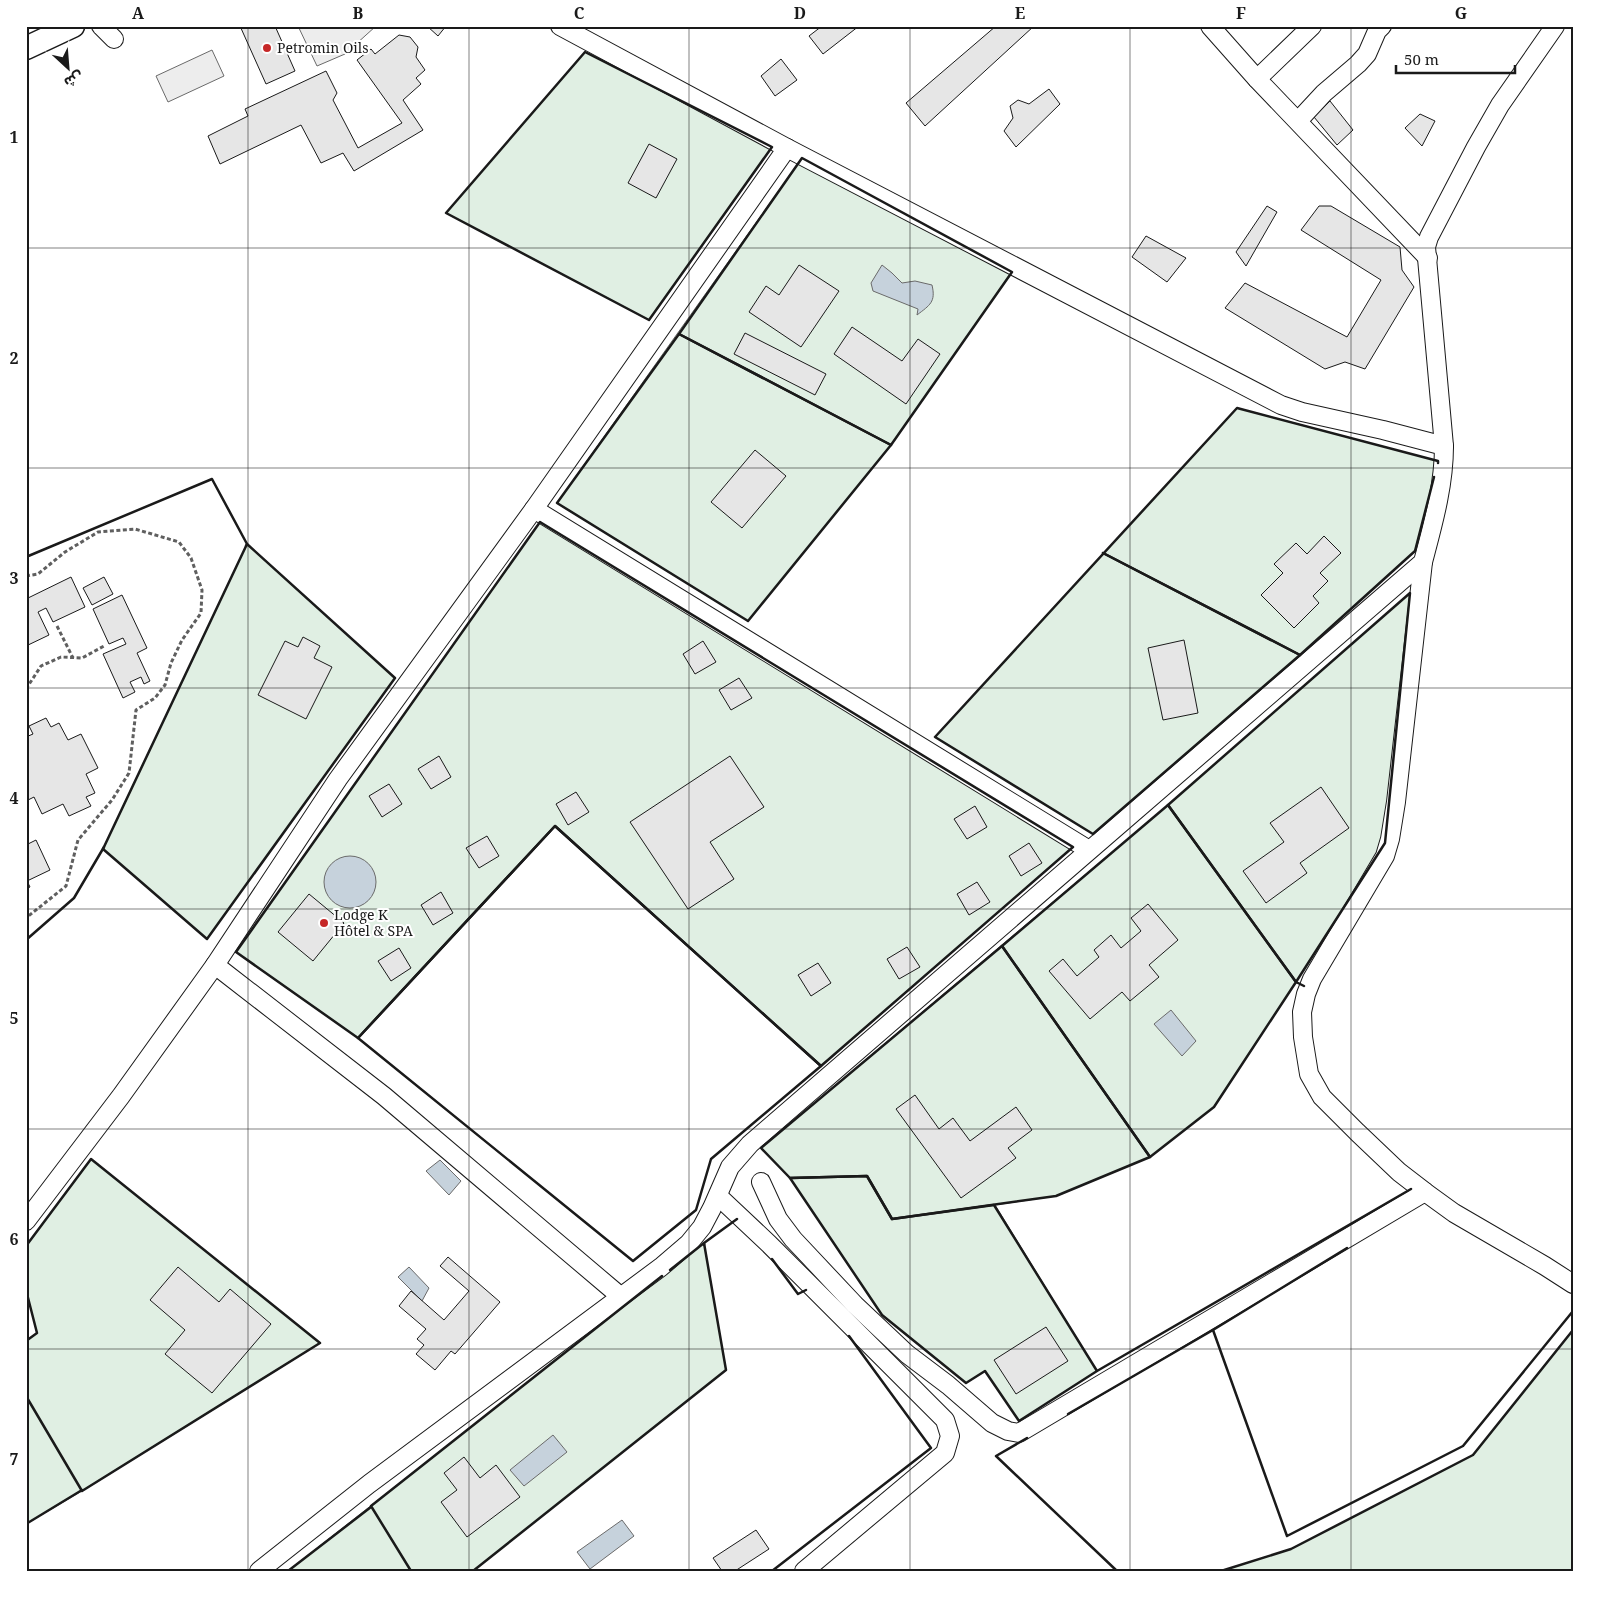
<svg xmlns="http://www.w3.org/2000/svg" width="1599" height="1597" viewBox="0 0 1599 1597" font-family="'Noto Serif','Noto Sans Arabic',serif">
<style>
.green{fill:#e0efe3;stroke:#6a6a6a}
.parking{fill:#ededed;stroke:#6a6a6a}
.water{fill:#c6d2dc;stroke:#6a6a6a}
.building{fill:#e6e6e6;stroke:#1a1a1a}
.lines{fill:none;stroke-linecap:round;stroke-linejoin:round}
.minor-casing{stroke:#1a1a1a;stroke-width:20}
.major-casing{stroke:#1a1a1a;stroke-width:25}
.path{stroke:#5f5f5f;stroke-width:3;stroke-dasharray:4 2.5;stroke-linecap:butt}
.minor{stroke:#fff;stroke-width:18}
.major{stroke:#fff;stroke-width:22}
.wall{stroke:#1a1a1a;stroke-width:2.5}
.grid{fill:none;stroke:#1a1a1a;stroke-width:1;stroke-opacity:0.55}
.poi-dot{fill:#c62828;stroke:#fff;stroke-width:2}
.labels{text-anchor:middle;stroke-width:4;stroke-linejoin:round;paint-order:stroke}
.poi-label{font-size:14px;fill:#1a1a1a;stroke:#fff;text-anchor:start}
.neatline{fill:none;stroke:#1a1a1a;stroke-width:2}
.grid-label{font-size:16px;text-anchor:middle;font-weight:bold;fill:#1a1a1a}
</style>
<rect width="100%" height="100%" fill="#fff"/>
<g class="green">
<path d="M585,52L772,147L649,320L446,213Z"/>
<path d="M802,158L1012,272L891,445L748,621L557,503Z"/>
<path d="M1237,408L1438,461L1415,551L1300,655L1093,834L935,737Z"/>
<path d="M540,522L1073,847L821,1066L555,826L358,1038L236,952Z"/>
<path d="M247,544L395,678L207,939L103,849Z"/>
<path d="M1410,593L1385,843L1296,982L1214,1107L1150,1157L1056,1196L995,1205L1097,1371L1019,1421L985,1371L966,1383L882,1315L790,1178L761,1148L1168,805Z"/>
<path d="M91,1159L320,1343L82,1491L26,1524V1341L37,1333L26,1290V1246Z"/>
<path d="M704,1243L726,1370L473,1571H288Z"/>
<path d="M1573,1330V1571H1221L1291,1549L1473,1455Z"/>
</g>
<g class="parking">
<path d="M298,26H376L345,54L317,66Z"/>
<path d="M212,50L224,76L168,102L156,76Z"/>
</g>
<g class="water">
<path d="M882,265L892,273L902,283L915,281L932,285C936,302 930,305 917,315L918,309L873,291L871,283Z"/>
<circle cx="350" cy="882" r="26"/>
<path d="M1171,1010L1196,1041L1182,1056L1154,1024Z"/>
<path d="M440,1160L461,1181L449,1195L426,1171Z"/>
<path d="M409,1267L429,1288L422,1301L398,1277Z"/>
<path d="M553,1435L567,1452L524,1486L510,1470Z"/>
<path d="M622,1520L634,1536L590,1569L577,1552Z"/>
</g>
<g class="building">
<path d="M240,26H275L295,71L266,84Z"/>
<path d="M427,26H446L438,36Z"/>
<path d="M822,26H859L823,54L809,36Z"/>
<path d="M996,26H1034L925,126L906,103Z"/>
<path d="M399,35L410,37L418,47L416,57L425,70L416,78L421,84L403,100L423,130L354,171L343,153L321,163L301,125L220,164L208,136L248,116L245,109L326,71L337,93L333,100L358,148L402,123L357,60L371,49L375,54Z"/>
<path d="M781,59L797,80L775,96L761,76Z"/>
<path d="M1049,89L1060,104L1016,147L1004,131L1013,118L1010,106L1018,100L1029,104Z"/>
<path d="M1330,101L1353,130L1337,145L1314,117Z"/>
<path d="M1420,114L1435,121L1422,146L1405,128Z"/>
<path d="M649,144L677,159L656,198L628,183Z"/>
<path d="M1267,206L1277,212L1246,266L1236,252Z"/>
<path d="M1319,206H1331L1400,247L1402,270L1414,287L1365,369L1345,362L1325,369L1225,308L1245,283L1347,337L1381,280L1301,230Z"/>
<path d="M1146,236L1186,258L1167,282L1132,257Z"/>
<path d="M799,265L839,291L801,347L749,312L766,286L779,295Z"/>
<path d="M852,327L902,361L918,339L940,354L906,404L834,354Z"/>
<path d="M745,333L826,374L815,395L734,354Z"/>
<path d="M755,450L786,476L742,528L711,502Z"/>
<path d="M1324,536L1341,553L1320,573L1328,581L1313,596L1319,603L1294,628L1261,595L1283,573L1274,564L1296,543L1307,554Z"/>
<path d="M71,577L85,607L53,622L46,608L38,612L49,635L26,646V599Z"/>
<path d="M104,577L113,594L92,605L83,588Z"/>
<path d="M122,595L147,648L137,653L150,681L144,684L141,677L130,682L135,692L123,698L103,654L126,644L123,638L109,644L93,609Z"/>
<path d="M303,637L320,646L314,658L332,667L306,719L258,695L285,641L298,647Z"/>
<path d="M1184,640L1198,713L1163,720L1148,648Z"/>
<path d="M703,641L716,662L695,674L683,654Z"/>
<path d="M739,678L752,698L731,710L719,690Z"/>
<path d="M46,718L51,727L59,723L68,740L81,734L98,768L86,774L95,793L86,797L91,806L69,816L63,804L42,814L34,797L26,801V737L33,734L29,726Z"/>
<path d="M439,756L451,777L431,789L418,769Z"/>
<path d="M730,756L764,807L710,842L734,879L688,909L630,822Z"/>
<path d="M389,784L402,804L382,817L369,796Z"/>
<path d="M1321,787L1349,828L1300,863L1307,873L1266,903L1243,871L1284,842L1270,823Z"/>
<path d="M576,792L589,812L568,825L556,804Z"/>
<path d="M975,806L987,827L967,839L954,819Z"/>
<path d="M487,836L499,856L479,868L466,848Z"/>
<path d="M36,840L50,870L27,881L30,887L26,889V845Z"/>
<path d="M1029,843L1042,863L1021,876L1009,856Z"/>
<path d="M977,882L990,902L969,915L957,894Z"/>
<path d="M441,892L453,913L433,925L421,905Z"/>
<path d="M309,894L344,923L313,961L278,932Z"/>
<path d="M1148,904L1178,940L1149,965L1159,977L1130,1001L1122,992L1090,1019L1049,971L1063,959L1077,976L1099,957L1094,950L1111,935L1121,948L1141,931L1131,918Z"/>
<path d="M907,947L920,967L899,979L887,959Z"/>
<path d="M399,948L411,968L391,981L378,961Z"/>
<path d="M818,963L831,983L811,996L798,975Z"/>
<path d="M915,1095L939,1129L953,1118L970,1141L1016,1107L1032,1130L1008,1148L1016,1158L961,1198L896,1109Z"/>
<path d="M448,1257L500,1302L455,1354L451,1351L435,1370L416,1354L424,1345L417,1339L426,1329L399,1306L411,1291L444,1320L469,1291L440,1266Z"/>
<path d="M178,1267L219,1302L230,1289L271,1324L212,1393L165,1354L185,1330L150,1300Z"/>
<path d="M1046,1327L1068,1361L1016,1394L994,1360Z"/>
<path d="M464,1457L480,1478L496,1465L520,1497L467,1537L441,1502L457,1490L444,1473Z"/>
<path d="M756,1530L769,1549L735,1571H722L713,1558Z"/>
</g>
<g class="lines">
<defs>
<g id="minor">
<path d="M101,26L114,39"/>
<path d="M560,26L787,148L1281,405L1302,412L1383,430L1444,446L1426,247L1429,237L1476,147L1500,105L1555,26"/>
<path d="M1210,26L1257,79L1428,258"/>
<path d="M1257,79L1312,26"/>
<path d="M1298,121L1324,93L1358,64L1367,54L1377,31L1382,26"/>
<path d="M534,509L1089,850"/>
<path d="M1423,562L1396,802L1390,839L1385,856L1312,979L1306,994L1302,1012L1303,1037L1309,1074L1322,1097L1357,1132L1399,1172L1425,1192L1454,1213L1545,1266L1573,1284"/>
<path d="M215,965L384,1096L620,1296"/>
<path d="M761,1182L778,1219L793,1239L855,1305L907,1354L948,1385L992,1423L1008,1431L1019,1433L1425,1192"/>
<path d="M718,1196L769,1244L945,1420L950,1436L945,1453L804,1571"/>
<path d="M26,1221L121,1096L215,965L338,779L534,509L787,148"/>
<path d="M259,1571L369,1484L661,1267L689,1243L702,1227L712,1208L730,1167L750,1144L1423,562C1433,524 1444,486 1444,446"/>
</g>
<path id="major" d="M26,48L73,26"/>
</defs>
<use href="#minor" class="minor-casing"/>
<use href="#major" class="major-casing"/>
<g class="path">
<path d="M26,576L38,574L65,552L98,532L135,529L179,542L191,558L202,590L201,613L182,640L171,663L165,685L155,698L136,710L129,773L112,800L78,840L66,886L26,918"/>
<path d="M57,626L73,658"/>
<path d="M26,689L41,666L61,657L82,658L104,646"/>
</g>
<use href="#minor" class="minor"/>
<use href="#major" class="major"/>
<g class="wall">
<path d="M585,52L772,147L649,320L446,213Z"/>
<path d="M802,158L1012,272L891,445L679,334Z"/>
<path d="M679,334L891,445L748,621L557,503Z"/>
<path d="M540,522L1073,847L821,1066L555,826L358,1038L236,952Z"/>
<path d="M247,544L395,678L207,939L103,849Z"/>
<path d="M1103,553L1300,655L1093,834L935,737L1237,408L1438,461V463"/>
<path d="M1103,553L1300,655L1415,551L1434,477"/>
<path d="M26,557L212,479L247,544L246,546"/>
<path d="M1410,593L1385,843L1296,982L1168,805Z"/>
<path d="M555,826L821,1066L711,1159L696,1210L633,1261L358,1038Z"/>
<path d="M26,940L74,898L104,847"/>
<path d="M1002,946L1150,1157L1056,1196L892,1219L867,1176L790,1178L761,1148Z"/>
<path d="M1296,982L1214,1107L1150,1157L1002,946L1168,805L1296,982L1304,986"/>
<path d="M26,1246L91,1159L320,1343L82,1491L26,1396"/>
<path d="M1347,1248L1213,1330L1287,1536L1463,1446L1573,1311"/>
<path d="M772,1259L798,1294L806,1290"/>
<path d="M670,1270L704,1243V1245"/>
<path d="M26,1290L37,1333L26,1341"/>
<path d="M1097,1371L994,1205L892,1219L867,1176L790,1178L882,1315L966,1383L985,1371L1019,1421L1097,1371L1411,1189"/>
<path d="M1068,1414L1213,1330"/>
<path d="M1027,1438L996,1456L1117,1571"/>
<path d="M26,1524L82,1490"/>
<path d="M288,1571L371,1507"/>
<path d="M411,1571L371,1506L662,1276"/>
<path d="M473,1571L726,1370L704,1243L737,1219"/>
<path d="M772,1571L931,1448L849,1336"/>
<path d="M1221,1571L1291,1549L1473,1455L1573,1330"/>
</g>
</g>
<path class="grid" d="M248,26V1571M469,26V1571M689,26V1571M910,26V1571M1130,26V1571M1351,26V1571M26,248H1573M26,468H1573M26,688H1573M26,909H1573M26,1129H1573M26,1349H1573"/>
<g class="poi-dot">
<circle cx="267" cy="48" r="5"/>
<circle cx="324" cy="923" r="5"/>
</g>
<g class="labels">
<g class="poi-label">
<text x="277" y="53">Petromin Oils</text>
<text x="334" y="920">Lodge K<tspan x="334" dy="16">Hôtel &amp; SPA</tspan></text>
</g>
</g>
<rect width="1599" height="1597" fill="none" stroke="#ffffff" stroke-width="55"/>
<g transform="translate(68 68) rotate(154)" stroke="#ffffff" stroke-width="4" paint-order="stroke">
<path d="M0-4L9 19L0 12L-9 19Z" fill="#1a1a1a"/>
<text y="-8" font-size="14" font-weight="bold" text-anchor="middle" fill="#1a1a1a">ش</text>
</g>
<path d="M1396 65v8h119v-8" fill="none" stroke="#1a1a1a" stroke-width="2.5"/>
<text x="1404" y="65" font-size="15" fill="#1a1a1a" stroke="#ffffff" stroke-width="4" paint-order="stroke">50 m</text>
<rect x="28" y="28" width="1544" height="1542" class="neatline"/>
<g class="grid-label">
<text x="138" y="19">A</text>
<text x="358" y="19">B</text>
<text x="579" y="19">C</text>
<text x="800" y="19">D</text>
<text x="1020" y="19">E</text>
<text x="1241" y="19">F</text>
<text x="1461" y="19">G</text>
<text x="14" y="143">1</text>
<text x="14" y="364">2</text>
<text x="14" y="584">3</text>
<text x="14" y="804">4</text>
<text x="14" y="1024">5</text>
<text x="14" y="1245">6</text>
<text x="14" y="1465">7</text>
</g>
</svg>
